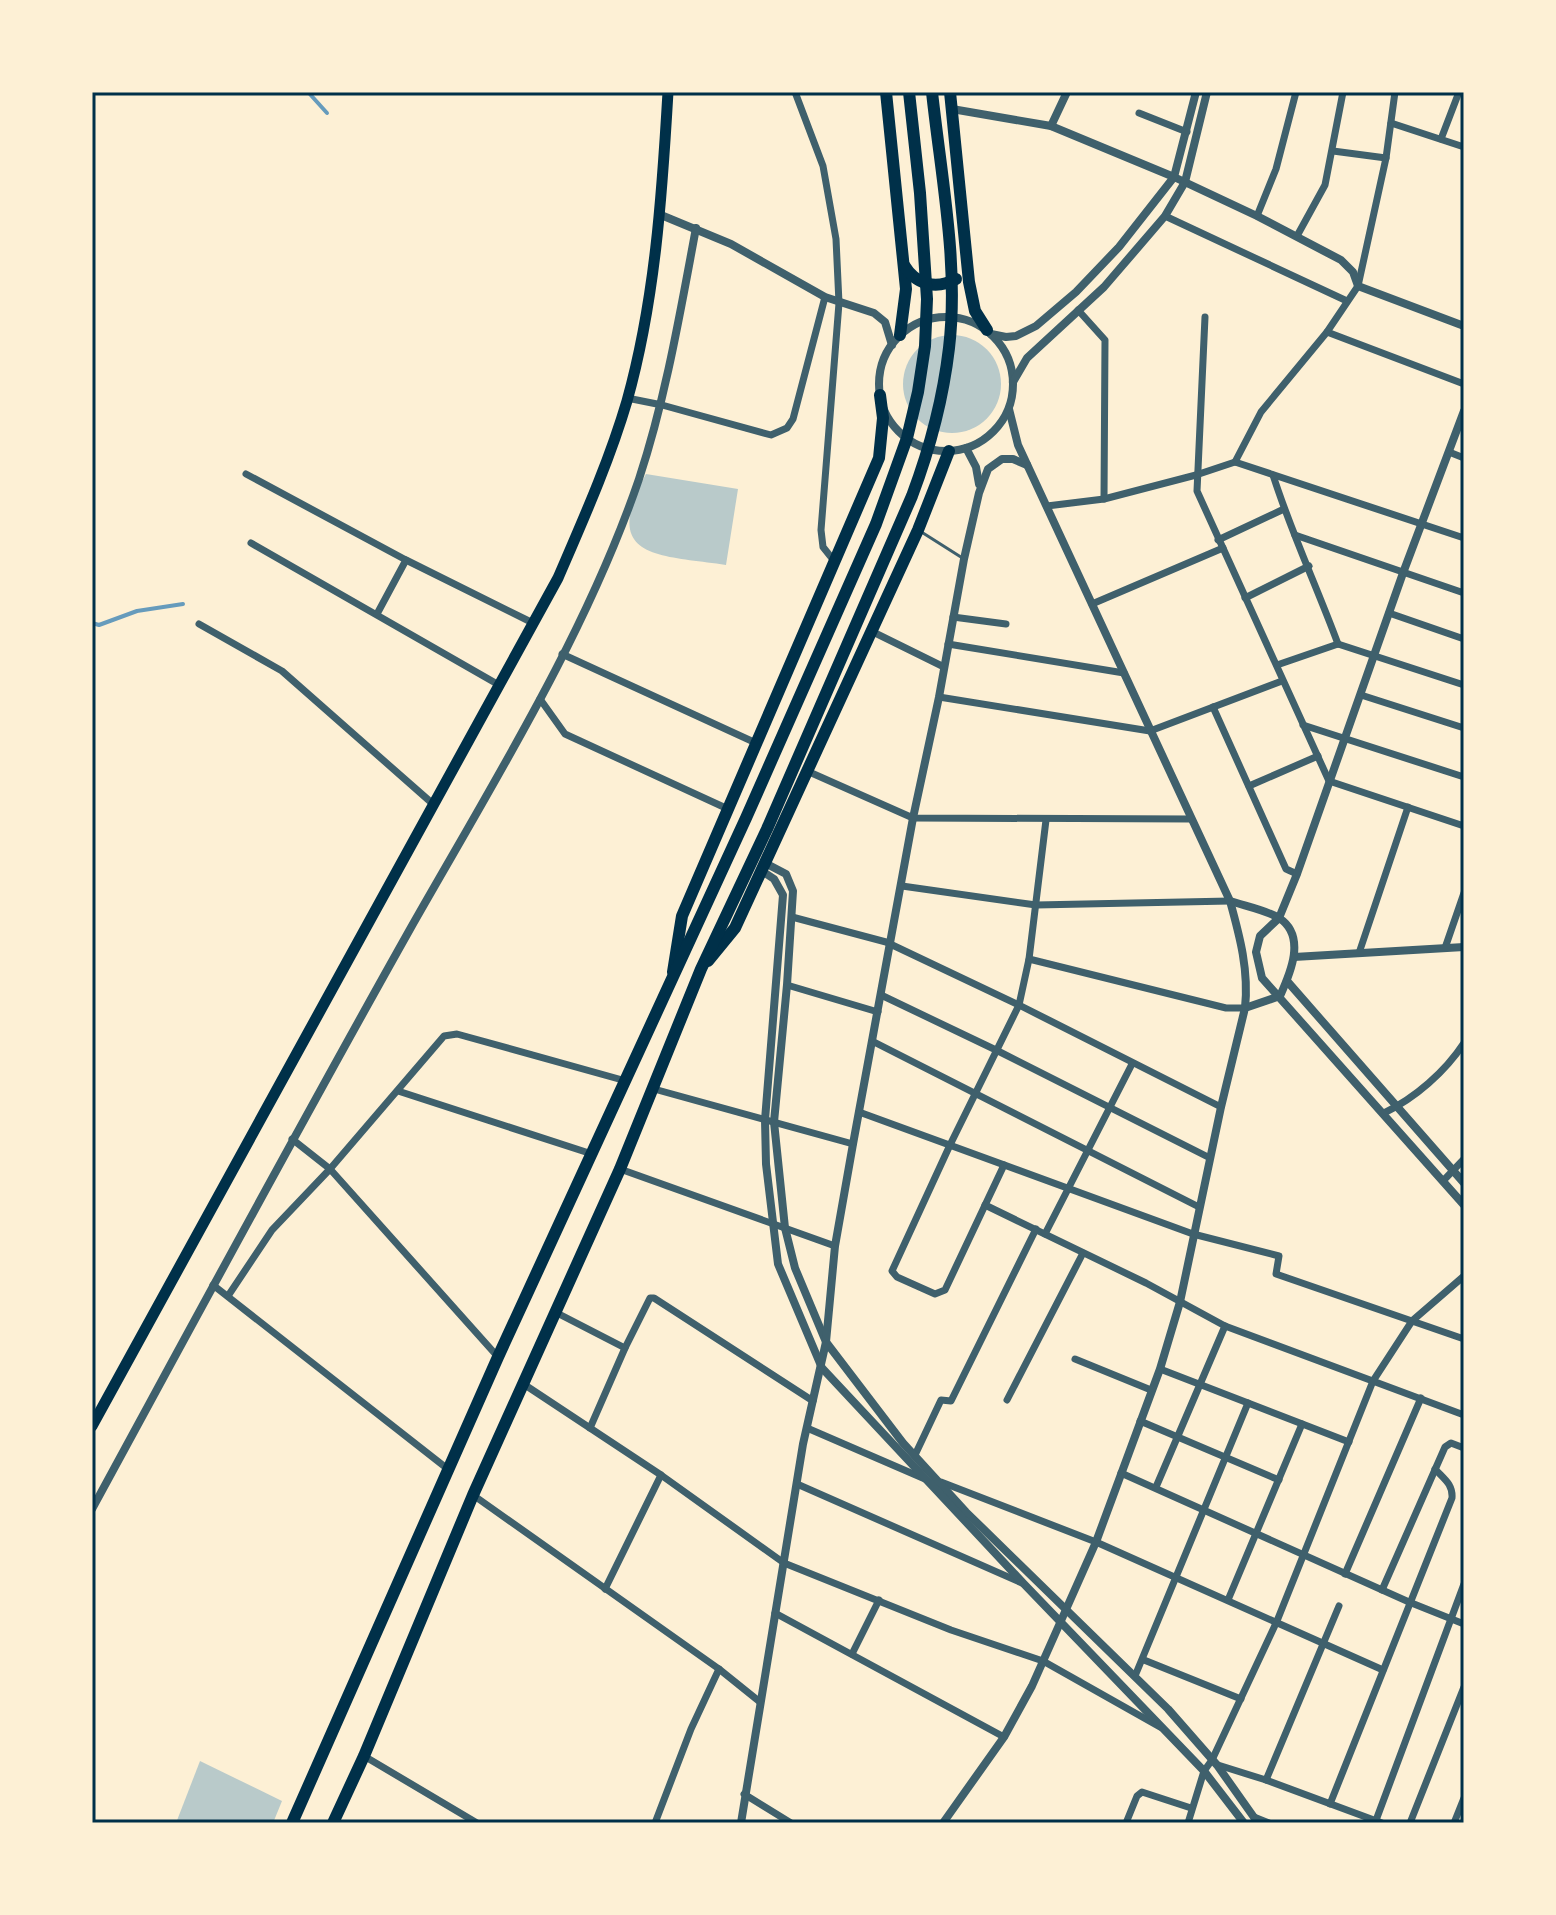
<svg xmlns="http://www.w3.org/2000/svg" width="1556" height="1915" viewBox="0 0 1556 1915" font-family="'DM Sans',sans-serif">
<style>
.green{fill:#b9caca}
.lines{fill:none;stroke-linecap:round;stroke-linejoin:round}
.stream{stroke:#669bbc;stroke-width:4}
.service{stroke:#3f606c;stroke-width:3}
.minor{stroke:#3f606c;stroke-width:7}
.tertiary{stroke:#3f606c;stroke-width:8}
.trunk{stroke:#003049;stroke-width:11}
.motorway{stroke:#003049;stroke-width:12}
.neatline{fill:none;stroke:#003049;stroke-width:3}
</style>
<rect width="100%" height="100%" fill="#fdf0d5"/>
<g class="green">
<circle cx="952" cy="384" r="49"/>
<path d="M646,474L738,489L726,565C660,555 599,560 646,474Z"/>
<path d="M200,1761L282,1801L273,1823H176Z"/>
</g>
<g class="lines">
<g class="stream">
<path d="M308,92L327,113"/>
<path d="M92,623L99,625L137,611L183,604"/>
</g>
<path class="service" d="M923,533L964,559"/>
<g class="minor">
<path d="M795,92L823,166L836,239L839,303L821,530L823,547L835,562"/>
<path d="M1139,113L1187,132"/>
<path d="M1391,123L1464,147"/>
<path d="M1441,139L1459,92"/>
<path d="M1333,151L1386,158"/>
<path d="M1165,216L1347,301"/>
<path d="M1257,216L1276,169L1296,92"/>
<path d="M1297,236L1325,185L1343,92"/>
<path d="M1078,310L1105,340L1104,499"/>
<path d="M1205,317L1197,491L1329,781L1464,826"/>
<path d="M1327,332L1464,384"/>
<path d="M627,398L662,405L771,435L787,428L793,419L825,297"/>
<path d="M1449,452L1464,458"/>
<path d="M1235,462L1261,412L1327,332L1358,286L1386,158L1395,92"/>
<path d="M246,474L406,560L533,623"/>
<path d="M1273,475C1291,532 1317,587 1338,644"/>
<path d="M1047,506L1104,499L1196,475L1235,462L1464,538"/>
<path d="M1295,535L1464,593"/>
<path d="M1218,540L1284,509"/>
<path d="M251,543L499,685"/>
<path d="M1245,598L1309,566"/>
<path d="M1092,604L1223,548"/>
<path d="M1389,613L1464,639"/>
<path d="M377,614L406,560"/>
<path d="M953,617L1006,624"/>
<path d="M199,624L282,671L433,804"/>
<path d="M871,631L944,667"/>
<path d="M948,644L1124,673"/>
<path d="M1338,644L1464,685"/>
<path d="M562,654L756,743"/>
<path d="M1277,665L1338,644"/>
<path d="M1361,695L1464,728"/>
<path d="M939,697L1150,731L1282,681"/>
<path d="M540,699L565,734L728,809"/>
<path d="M1213,707L1286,869L1297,874"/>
<path d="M1303,725L1464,777"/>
<path d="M807,771L913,818L1191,819"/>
<path d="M1249,786L1318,756"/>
<path d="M902,886L1036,905L1230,901"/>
<path d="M792,917L886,942L1019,1005L1221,1107"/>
<path d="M1445,948L1464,893"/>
<path d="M1359,953L1408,807"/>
<path d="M1029,959L1226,1008H1245"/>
<path d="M787,985L878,1012"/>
<path d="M881,995L996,1050L1210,1158"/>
<path d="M872,1041L1199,1207"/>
<path d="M654,1089L853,1144"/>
<path d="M398,1091L592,1154"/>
<path d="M859,1112L1193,1234L1279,1256L1276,1274L1464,1339"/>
<path d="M1384,1113C1415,1098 1445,1072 1464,1043"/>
<path d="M292,1139L330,1169L498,1357"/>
<path d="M1004,1165L945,1290L935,1294L897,1277L892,1271L950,1145L1019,1005L1029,959L1046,820"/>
<path d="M620,1169L835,1246"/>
<path d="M1443,1181L1464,1159"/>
<path d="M985,1205L1146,1283L1225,1326L1464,1415"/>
<path d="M1045,1234L1132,1064"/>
<path d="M213,1285L449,1470"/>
<path d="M228,1296L272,1230L330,1169L444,1036L457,1034L626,1081"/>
<path d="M557,1313L625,1348"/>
<path d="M1075,1359L1151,1390"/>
<path d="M1160,1369L1349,1442"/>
<path d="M525,1385L661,1475L784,1563L951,1630L1043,1661L1160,1727"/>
<path d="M1007,1400L1083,1253"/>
<path d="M1140,1421L1279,1480"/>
<path d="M590,1428L625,1348L650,1298H654L813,1401"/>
<path d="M807,1428L925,1479"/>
<path d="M915,1455L941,1400L951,1401L1036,1229"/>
<path d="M1121,1473L1409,1602L1464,1624"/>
<path d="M941,1482L1096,1542L1383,1670"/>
<path d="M797,1484L1022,1583"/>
<path d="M1156,1487L1225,1326"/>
<path d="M473,1495L719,1669L760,1702"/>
<path d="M1345,1574L1421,1398"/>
<path d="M605,1589L661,1475"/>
<path d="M1382,1590L1445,1447L1451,1443L1464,1448"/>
<path d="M1228,1600L1302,1424"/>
<path d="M775,1613L1004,1737"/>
<path d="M852,1654L879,1600"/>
<path d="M1144,1660L1241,1699"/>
<path d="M1135,1676L1248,1403"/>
<path d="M364,1756L477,1823"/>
<path d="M1218,1765L1266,1780L1382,1823"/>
<path d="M1266,1780L1339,1606"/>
<path d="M744,1794L791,1823"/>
<path d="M1330,1804L1452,1498C1453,1484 1444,1479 1435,1469"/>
<path d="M1254,1817L1269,1823"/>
<path d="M655,1823L691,1729L719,1669"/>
<path d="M1126,1823L1137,1796L1142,1792L1191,1808"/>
<path d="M1188,1823L1204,1771L1212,1760L1277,1621L1373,1381L1412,1321L1464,1276"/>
<path d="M1375,1823L1464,1584"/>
<path d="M1410,1823L1464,1687"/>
<path d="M1454,1823L1464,1798"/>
</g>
<g class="tertiary">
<path d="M952,109L1051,126L1174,177L1257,216L1341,260L1353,272L1358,286L1464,326"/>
<path d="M1051,126L1067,92"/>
<path d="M661,215L731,244L825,297L874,313L885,322L892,345"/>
<circle cx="946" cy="384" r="67"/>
<path d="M991,334L1006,337L1016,336L1036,326L1076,292L1119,247L1174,177L1196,92"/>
<path d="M1013,382L1027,358L1104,287L1165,216L1185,182L1207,92"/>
<path d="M1464,411L1403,573L1297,874L1279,918L1260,936L1256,952L1262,978L1464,1205"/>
<path d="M966,448L976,467L979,484"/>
<path d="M765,863L786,874L793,891L787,985L774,1122L785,1228L795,1268L826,1342L903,1443L966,1512L1168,1709L1217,1765L1258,1823"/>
<path d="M762,871L774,879L783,895L765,1120L766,1164L778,1264L822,1368L1024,1584L1204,1771L1244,1823"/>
<path d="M1230,901C1240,937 1249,971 1245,1008"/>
<path d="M1294,957L1464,947"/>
<path d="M1287,981L1464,1183"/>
<path d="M92,1509C197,1316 301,1123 409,931C490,788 586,635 639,479C666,397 680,313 696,228"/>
<path d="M741,1823L803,1444L826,1342L835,1246L853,1144L913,818L939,697L964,559L979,493L988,469L1002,459H1013L1027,465"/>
<path d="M943,1823L1004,1737L1032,1686L1096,1542L1160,1369L1180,1302L1221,1107L1245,1008L1280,996C1290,974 1307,936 1279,918C1266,910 1245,906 1230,901L1018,445L1009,409"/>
</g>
<path class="trunk" d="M92,1426L558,578C583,520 609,462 627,401C655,301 662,196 668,92"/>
<g class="motorway">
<path d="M886,92L906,289L900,335"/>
<path d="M950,92L969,282L975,311L987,330"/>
<path d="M904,265C916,285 936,290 956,279"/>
<path d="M708,961L735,928L918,530L949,451"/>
<path d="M673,972L682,916L879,458L883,418L880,395"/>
<path d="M292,1823L498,1357L746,818L876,524L907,438L918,392L925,346L927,299L920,193L909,92"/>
<path d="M333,1823L364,1756L473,1495L620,1169L701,969L767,829L912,496C930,448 943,399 949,348C959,264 941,176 932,92"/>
</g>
</g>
<rect width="1556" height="1915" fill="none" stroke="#fdf0d5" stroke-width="188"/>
<rect x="94" y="94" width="1368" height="1727" class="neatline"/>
</svg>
